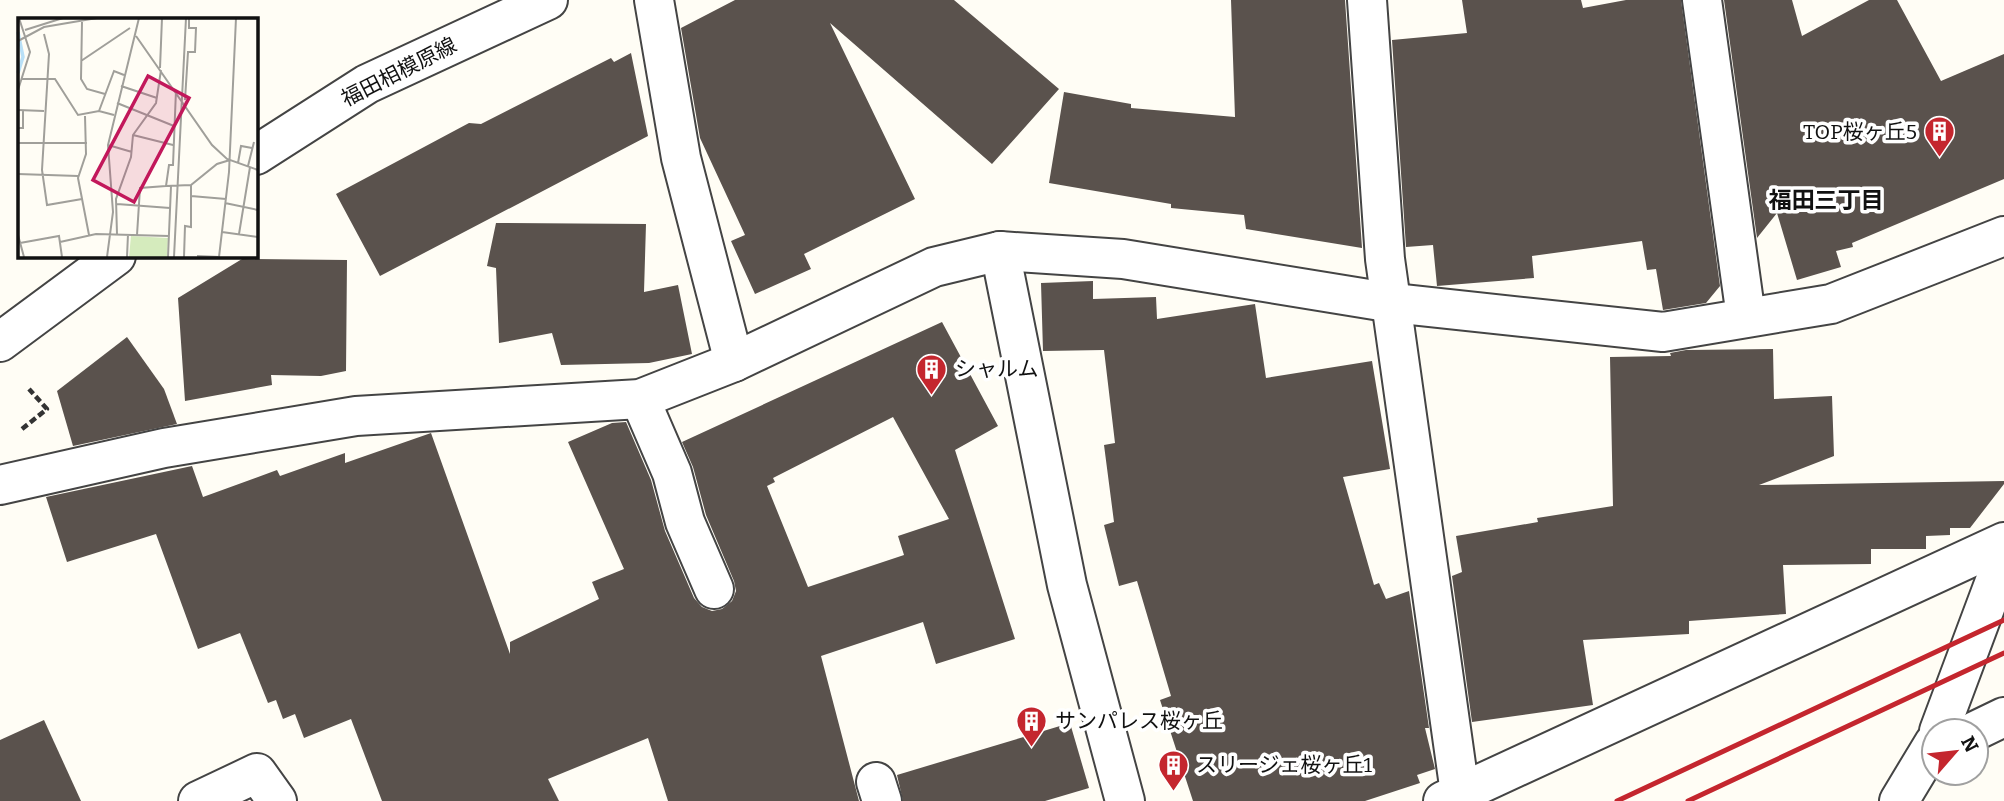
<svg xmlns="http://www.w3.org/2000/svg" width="2004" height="801" viewBox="0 0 2004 801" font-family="Bitter,'Noto Sans JP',serif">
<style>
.building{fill:#5a524d;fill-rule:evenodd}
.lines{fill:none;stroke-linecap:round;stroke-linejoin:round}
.minor-casing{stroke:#444;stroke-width:42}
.path{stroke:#333;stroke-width:4.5;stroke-dasharray:7 3.5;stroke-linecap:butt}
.minor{stroke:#fff;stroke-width:38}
.rail{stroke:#c4262e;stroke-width:5}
.labels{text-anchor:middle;stroke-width:7;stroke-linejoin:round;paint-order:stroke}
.street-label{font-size:21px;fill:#111;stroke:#fff}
.poi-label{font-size:21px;fill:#111;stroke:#fff;text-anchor:start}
.neighbourhood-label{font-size:23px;font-weight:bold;fill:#111;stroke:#fff}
.inset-river{fill:none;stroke:#b9e0f7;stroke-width:3.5}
.inset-road{fill:none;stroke:#a09f9a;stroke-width:2}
.view{fill:#c2185b;fill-opacity:0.15;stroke:#c2185b;stroke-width:3.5}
.inset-edge{fill:none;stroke:#111;stroke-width:3.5}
</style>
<rect width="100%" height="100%" fill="#fffdf5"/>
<g class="building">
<path d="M735,0H954L1059,89L992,164L830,23L915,199L804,254L811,269L755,294L731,241L745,235L700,138L681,28Z"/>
<path d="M1231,0H1345L1362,248L1246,229L1244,215L1171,208V204L1049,183L1064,92L1131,104V108L1235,117Z"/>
<path d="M1462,0H1581L1583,8L1626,0H1681L1720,286L1706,303L1663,310L1656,269L1647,270L1642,241L1532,256L1534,278L1437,286L1433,245L1406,247L1392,40L1467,33Z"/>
<path d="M1724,0H1792L1802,36L1869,0H1897L1941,81L2004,54V179L1852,243L1853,247L1836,251L1841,267L1797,280L1777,213L1757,238Z"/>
<path d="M631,53L648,136L380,276L336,194L469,123L481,124L611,58L614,62Z"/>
<path d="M496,223L646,224L644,292L678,285L692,354L649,363L561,365L552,333L499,343L496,268L487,266Z"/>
<path d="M242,259L347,260L346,371L321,376L271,375L272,385L185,401L178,298Z"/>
<path d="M1093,281V299L1156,297L1157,319L1255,304L1266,378L1372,361L1390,469L1343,477L1374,585L1379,583L1386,599L1409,591L1429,728H1425L1435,769L1417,775L1420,783L1365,801H1193L1160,700L1171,696L1137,581L1119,586L1104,525L1114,522L1104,445L1115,443L1104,350L1043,351L1041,283Z"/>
<path d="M942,322L998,426L955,450L1015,639L936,664L923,622L821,656L859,801H668L648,738L548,779L559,801H382L351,719L304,738L295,714L283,719L276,700L268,703L240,633L198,649L156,534L67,562L46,497L192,466L203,497L277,470L280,476L345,453V463L431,433L510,654V642L599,599L592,582L624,569L568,442L612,423L626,422L651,480L665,531L694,598L702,607L712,611L722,609L732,601L736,591L734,581L706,515L693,467L682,442ZM893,417L949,519L898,536L904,555L808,587L767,486L775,482L773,478Z"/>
<path d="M127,337L164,389L177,424L73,446L57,391Z"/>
<path d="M1773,349L1774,399L1832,396L1834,456L1759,485L2004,481V484L1970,528H1950V535L1926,536V549H1871V564L1783,565L1786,614L1689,621V634L1583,640L1593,705L1472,722L1452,576L1462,572L1456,536L1538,522L1537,518L1613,506L1610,357L1671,356L1670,353L1686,350Z"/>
<path d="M44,720L81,801H0V740Z"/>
<path d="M1070,723L1089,788L1045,801H903L897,775Z"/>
</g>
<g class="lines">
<defs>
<g id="minor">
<path d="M654,0L681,158L734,362"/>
<path d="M1367,0L1385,259L1460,793"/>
<path d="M1702,0L1746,317"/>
<path d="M256,155L367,84L548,0"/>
<path d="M1000,251L1067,585L1125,801"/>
<path d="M0,342L116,256"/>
<path d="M640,399L672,473L685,522L714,589"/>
<path d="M0,485L164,448L356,416L640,399L734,362L934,267L1000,251L1123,259L1393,303L1663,332L1831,304L2004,236"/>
<path d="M1939,731L2004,557"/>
<path d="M1975,731L2004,717"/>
<path d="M876,782L882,801"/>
<path d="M198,801L257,773L277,801"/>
<path d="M1443,801L2004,542"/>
<path d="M1899,801L1934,743"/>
</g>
</defs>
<use href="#minor" class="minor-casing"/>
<path class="path" d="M22,429L47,409L29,389"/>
<use href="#minor" class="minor"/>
<g class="rail">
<path d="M1617,801L2004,620"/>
<path d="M1688,801L2004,653"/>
</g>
</g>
<defs>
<symbol id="building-pin" viewBox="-11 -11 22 30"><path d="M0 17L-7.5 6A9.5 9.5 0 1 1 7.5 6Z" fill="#c4262e" stroke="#fff"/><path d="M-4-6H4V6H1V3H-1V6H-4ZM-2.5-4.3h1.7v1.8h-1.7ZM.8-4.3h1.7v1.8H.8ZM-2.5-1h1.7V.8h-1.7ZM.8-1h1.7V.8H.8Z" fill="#fff"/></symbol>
</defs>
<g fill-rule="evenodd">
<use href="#building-pin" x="1922" y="114" width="35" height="47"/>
<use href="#building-pin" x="914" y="352" width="35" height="47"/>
<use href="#building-pin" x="1014" y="704" width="35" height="47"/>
<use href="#building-pin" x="1156" y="748" width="35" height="47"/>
</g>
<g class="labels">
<g class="street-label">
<text transform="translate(399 72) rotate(-27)" y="7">福田相模原線</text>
</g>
<g class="poi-label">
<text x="1917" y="139" text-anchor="end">TOP桜ヶ丘5</text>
<text x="955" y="376">シャルム</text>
<text x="1055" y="728">サンパレス桜ヶ丘</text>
<text x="1196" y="772">スリージェ桜ヶ丘1</text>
</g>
<g class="neighbourhood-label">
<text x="1826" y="208">福田三丁目</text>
</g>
</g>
<g transform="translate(18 18)">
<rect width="240" height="240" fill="#fffdf5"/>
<path d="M113,218L150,220L149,239H111Z" fill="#d5ebbd"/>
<path class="inset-river" d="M0,14L5,39L0,55"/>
<path class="inset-road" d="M64,4L63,61L69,71L87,76M7,12L45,0M26,16L31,36L24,152L29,187L64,181M118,18L194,127L209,141L240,152M0,23L26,9L79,0M63,43L112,10M142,50L144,0M4,61H37L60,97L81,93L96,97M103,68L139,80M0,72L12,34L1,0M158,72L155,147H151L148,168L173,167L199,146L212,142M167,82L170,34H177L178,10H171V0M99,85L156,108M0,92L26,93M81,93L96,53L106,57M67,98L68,136L60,160L71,217M0,110H5V93M115,117L155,127M0,125H69M90,127L114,134M220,145L223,128L234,130M230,148L236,124M0,156L60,158M173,178L208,181M207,185L240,192M99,186L152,190M204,214L240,219M99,216L98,181L113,139L115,117L138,85L143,52M221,216L232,149M0,217L6,239M119,217L122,170L148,168M42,224L78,216L151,218M2,225L41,218L44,239M179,238L201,239M89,239L95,194L90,127L121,0M109,239L110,216M150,239L153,168M156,239L168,0M166,239L167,208L173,209V167M201,239L211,154L218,0"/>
<path class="view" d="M130,58L171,80L116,184L75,162Z"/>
<rect width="240" height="240" class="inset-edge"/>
</g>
<g transform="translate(1955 752) rotate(62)"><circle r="33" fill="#ffffff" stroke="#a0a0a0" stroke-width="2"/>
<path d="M0-5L12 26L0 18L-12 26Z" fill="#c4262e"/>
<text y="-10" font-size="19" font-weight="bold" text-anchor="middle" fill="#111111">N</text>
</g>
</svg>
